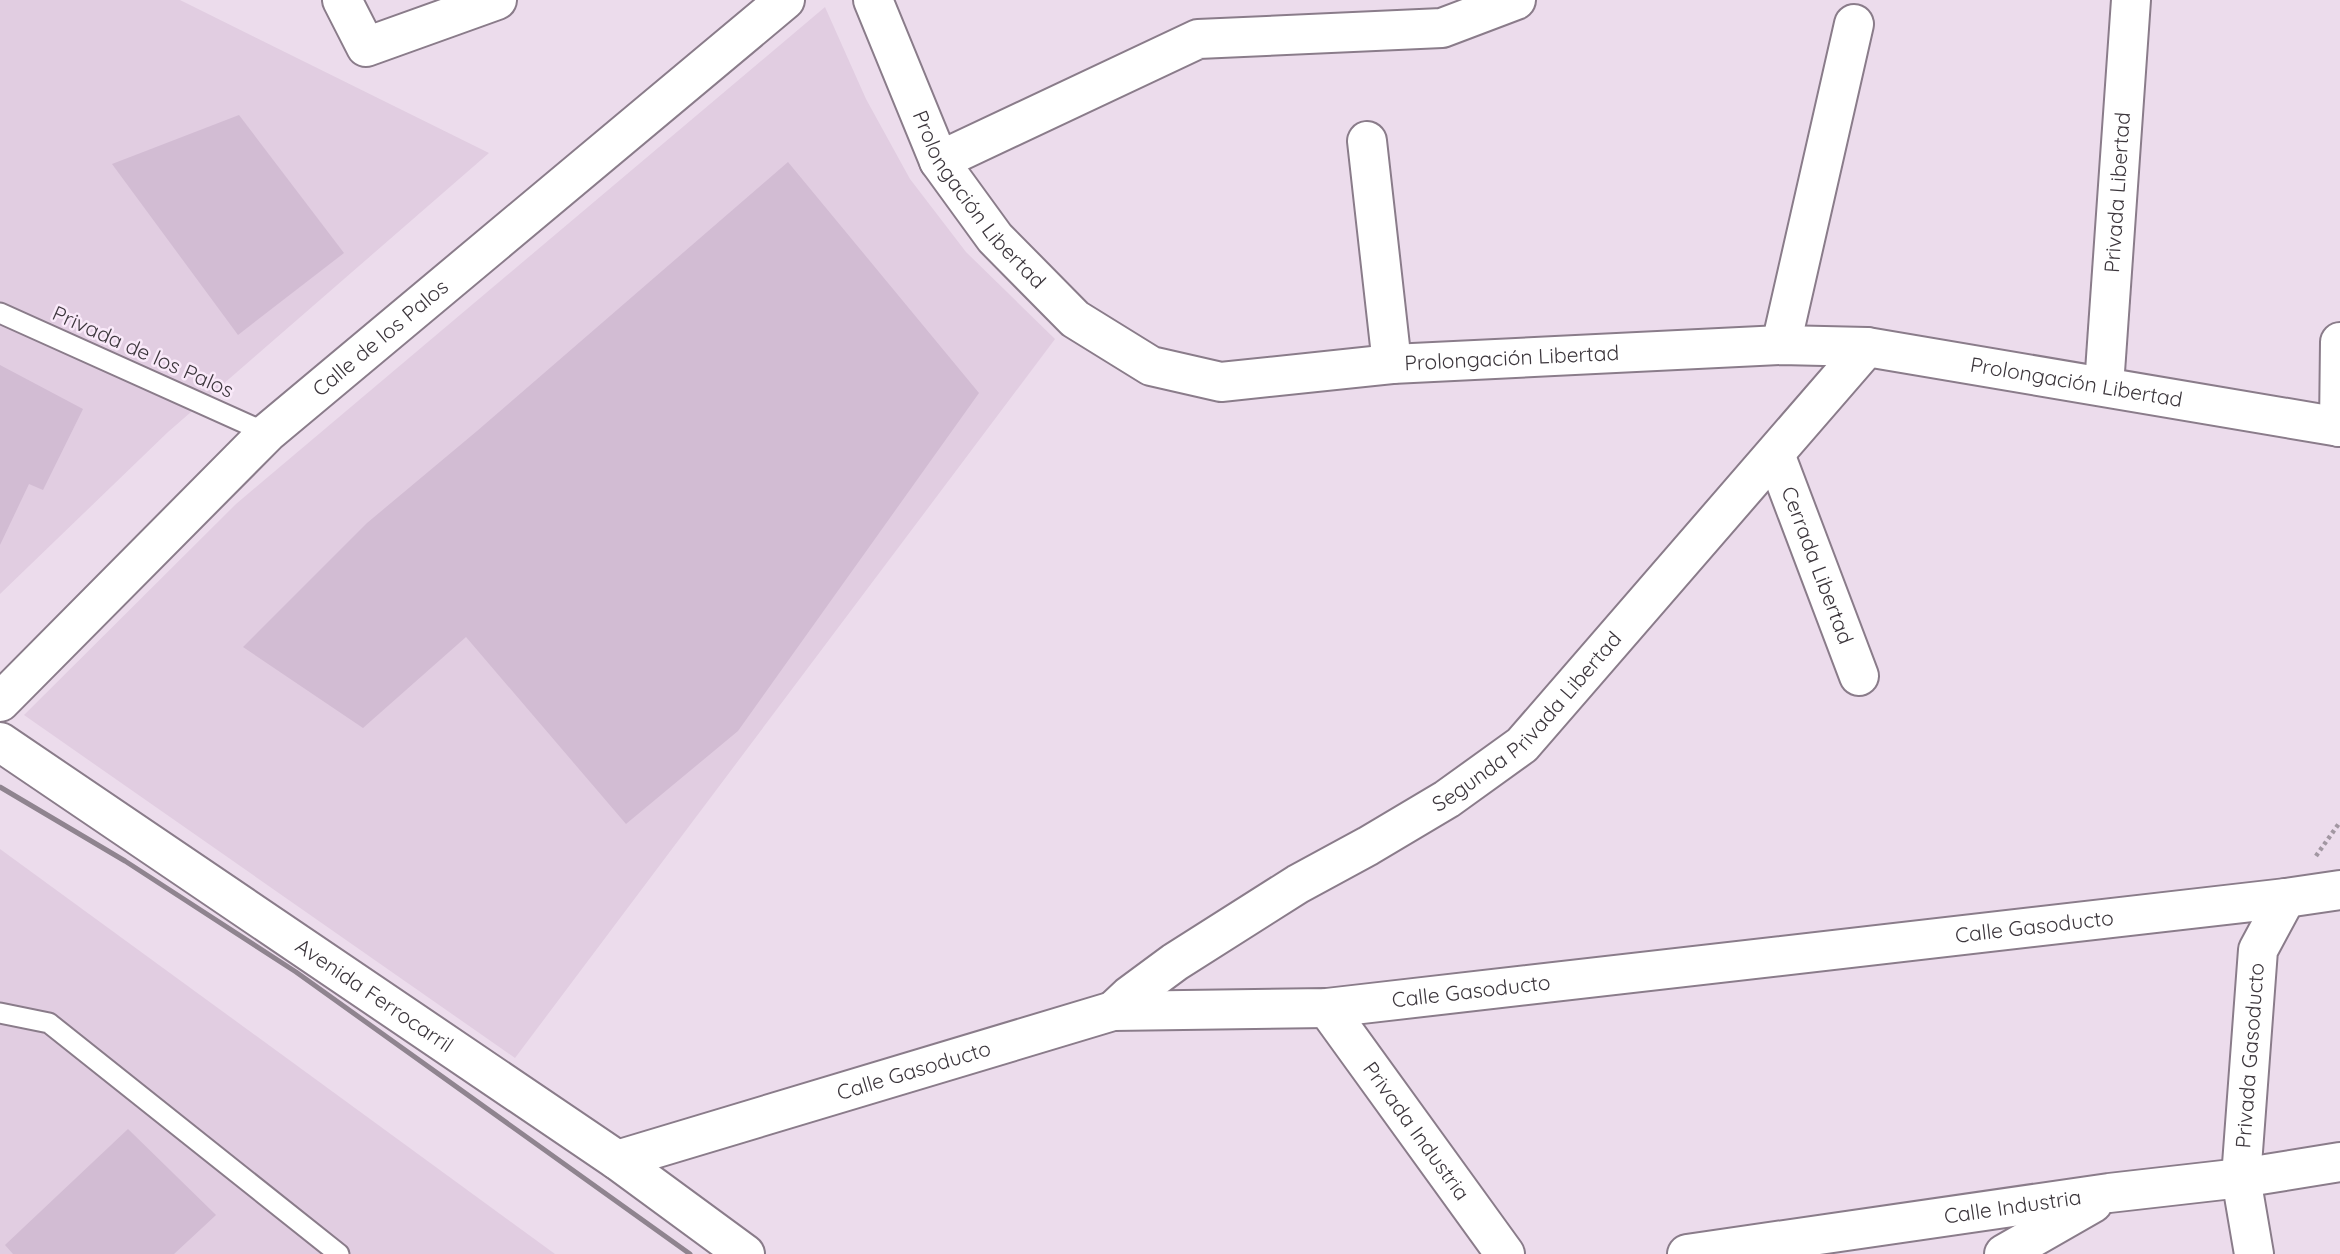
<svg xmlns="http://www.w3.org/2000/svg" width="2340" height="1254" viewBox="0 0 2340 1254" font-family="Quicksand,sans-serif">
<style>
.built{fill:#e1cde1}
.building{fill:#d2bcd3}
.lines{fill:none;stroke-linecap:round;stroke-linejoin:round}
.lane-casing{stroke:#8a7c8a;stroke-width:23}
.street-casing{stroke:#8a7c8a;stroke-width:42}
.path{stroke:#a297a2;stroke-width:4.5;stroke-dasharray:3.5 3.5;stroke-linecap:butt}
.lane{stroke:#fff;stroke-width:19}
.street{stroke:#fff;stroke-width:38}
.rail{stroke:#8f848f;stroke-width:5}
.labels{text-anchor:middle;stroke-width:5;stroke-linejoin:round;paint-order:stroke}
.street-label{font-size:21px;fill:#3c363c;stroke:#f9e9f9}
</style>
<rect width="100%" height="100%" fill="#ecdcec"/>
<g class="built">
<path d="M0,0H180L489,153L168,432L0,594Z"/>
<path d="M825,7L866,99L910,179L966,252L1055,339L515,1058L24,715L236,504Z"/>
<path d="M0,849L555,1254H0Z"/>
</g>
<g class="building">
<path d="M239,115L344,253L238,335L112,164Z"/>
<path d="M788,162L979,393L738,731L626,824L466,637L363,728L243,647L367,523L477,431Z"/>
<path d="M0,365L83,409L43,490L29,484L0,545Z"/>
<path d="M128,1129L216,1215L174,1254H13L5,1245Z"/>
</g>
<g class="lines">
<defs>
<g id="lane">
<path d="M0,313L267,433"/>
<path d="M0,1013L49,1023L339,1254"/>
</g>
<g id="street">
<path d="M342,0L366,47L497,0"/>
<path id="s1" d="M873,0L939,161L995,238L1075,319L1151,366L1221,382L1392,364L1781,345L1867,347L2340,427"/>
<path d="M1367,141L1392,364"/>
<path d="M939,161L1198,39L1442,28L1516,0"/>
<path d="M1781,345L1854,24"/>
<path id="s2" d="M2104,386L2131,0"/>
<path d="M2339,427L2340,342"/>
<path id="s3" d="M1775,454L1859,676"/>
<path id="s4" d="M0,702L267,433L785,0"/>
<path id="s5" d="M0,742L617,1160L745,1254"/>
<path id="s6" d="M1327,1008L1505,1254"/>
<path id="s7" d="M1113,1011L1129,996L1175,962L1298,884L1368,846L1447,799L1522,745L1867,347"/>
<path id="s8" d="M617,1160L1113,1011L1327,1008L2286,898L2340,890"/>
<path id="s9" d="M1687,1254L2109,1193L2241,1178L2340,1162"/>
<path d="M2004,1254L2093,1203"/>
<path id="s10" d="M2254,1254L2241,1178L2258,950L2286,898"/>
</g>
</defs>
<use href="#lane" class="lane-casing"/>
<use href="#street" class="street-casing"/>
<path class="path" d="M2316,856L2340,822"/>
<use href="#lane" class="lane"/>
<use href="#street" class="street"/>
<path class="rail" d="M0,787L125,861L296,972L690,1254"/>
</g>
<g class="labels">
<g class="street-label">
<text dy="7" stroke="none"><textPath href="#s2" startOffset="194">Privada Libertad</textPath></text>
<text dy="7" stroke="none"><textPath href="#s1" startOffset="228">Prolongación Libertad</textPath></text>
<text dy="7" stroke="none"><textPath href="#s4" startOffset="527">Calle de los Palos</textPath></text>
<text transform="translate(143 352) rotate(24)" y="7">Privada de los Palos</text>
<text dy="7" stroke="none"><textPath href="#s1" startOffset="836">Prolongación Libertad</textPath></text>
<text dy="7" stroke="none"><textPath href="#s1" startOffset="1404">Prolongación Libertad</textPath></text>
<text dy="7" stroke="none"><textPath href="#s3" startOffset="119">Cerrada Libertad</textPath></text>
<text dy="7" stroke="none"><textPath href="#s7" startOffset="508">Segunda Privada Libertad</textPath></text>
<text dy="7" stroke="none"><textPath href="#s8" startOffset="1444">Calle Gasoducto</textPath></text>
<text dy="7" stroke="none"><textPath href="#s8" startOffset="877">Calle Gasoducto</textPath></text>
<text dy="7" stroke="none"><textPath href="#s5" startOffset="452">Avenida Ferrocarril</textPath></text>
<text dy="7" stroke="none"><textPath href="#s10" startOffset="200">Privada Gasoducto</textPath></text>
<text dy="7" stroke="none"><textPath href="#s8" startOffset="310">Calle Gasoducto</textPath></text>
<text dy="7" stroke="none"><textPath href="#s6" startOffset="152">Privada Industria</textPath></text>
<text dy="7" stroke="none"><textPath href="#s9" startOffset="329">Calle Industria</textPath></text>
</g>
</g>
</svg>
